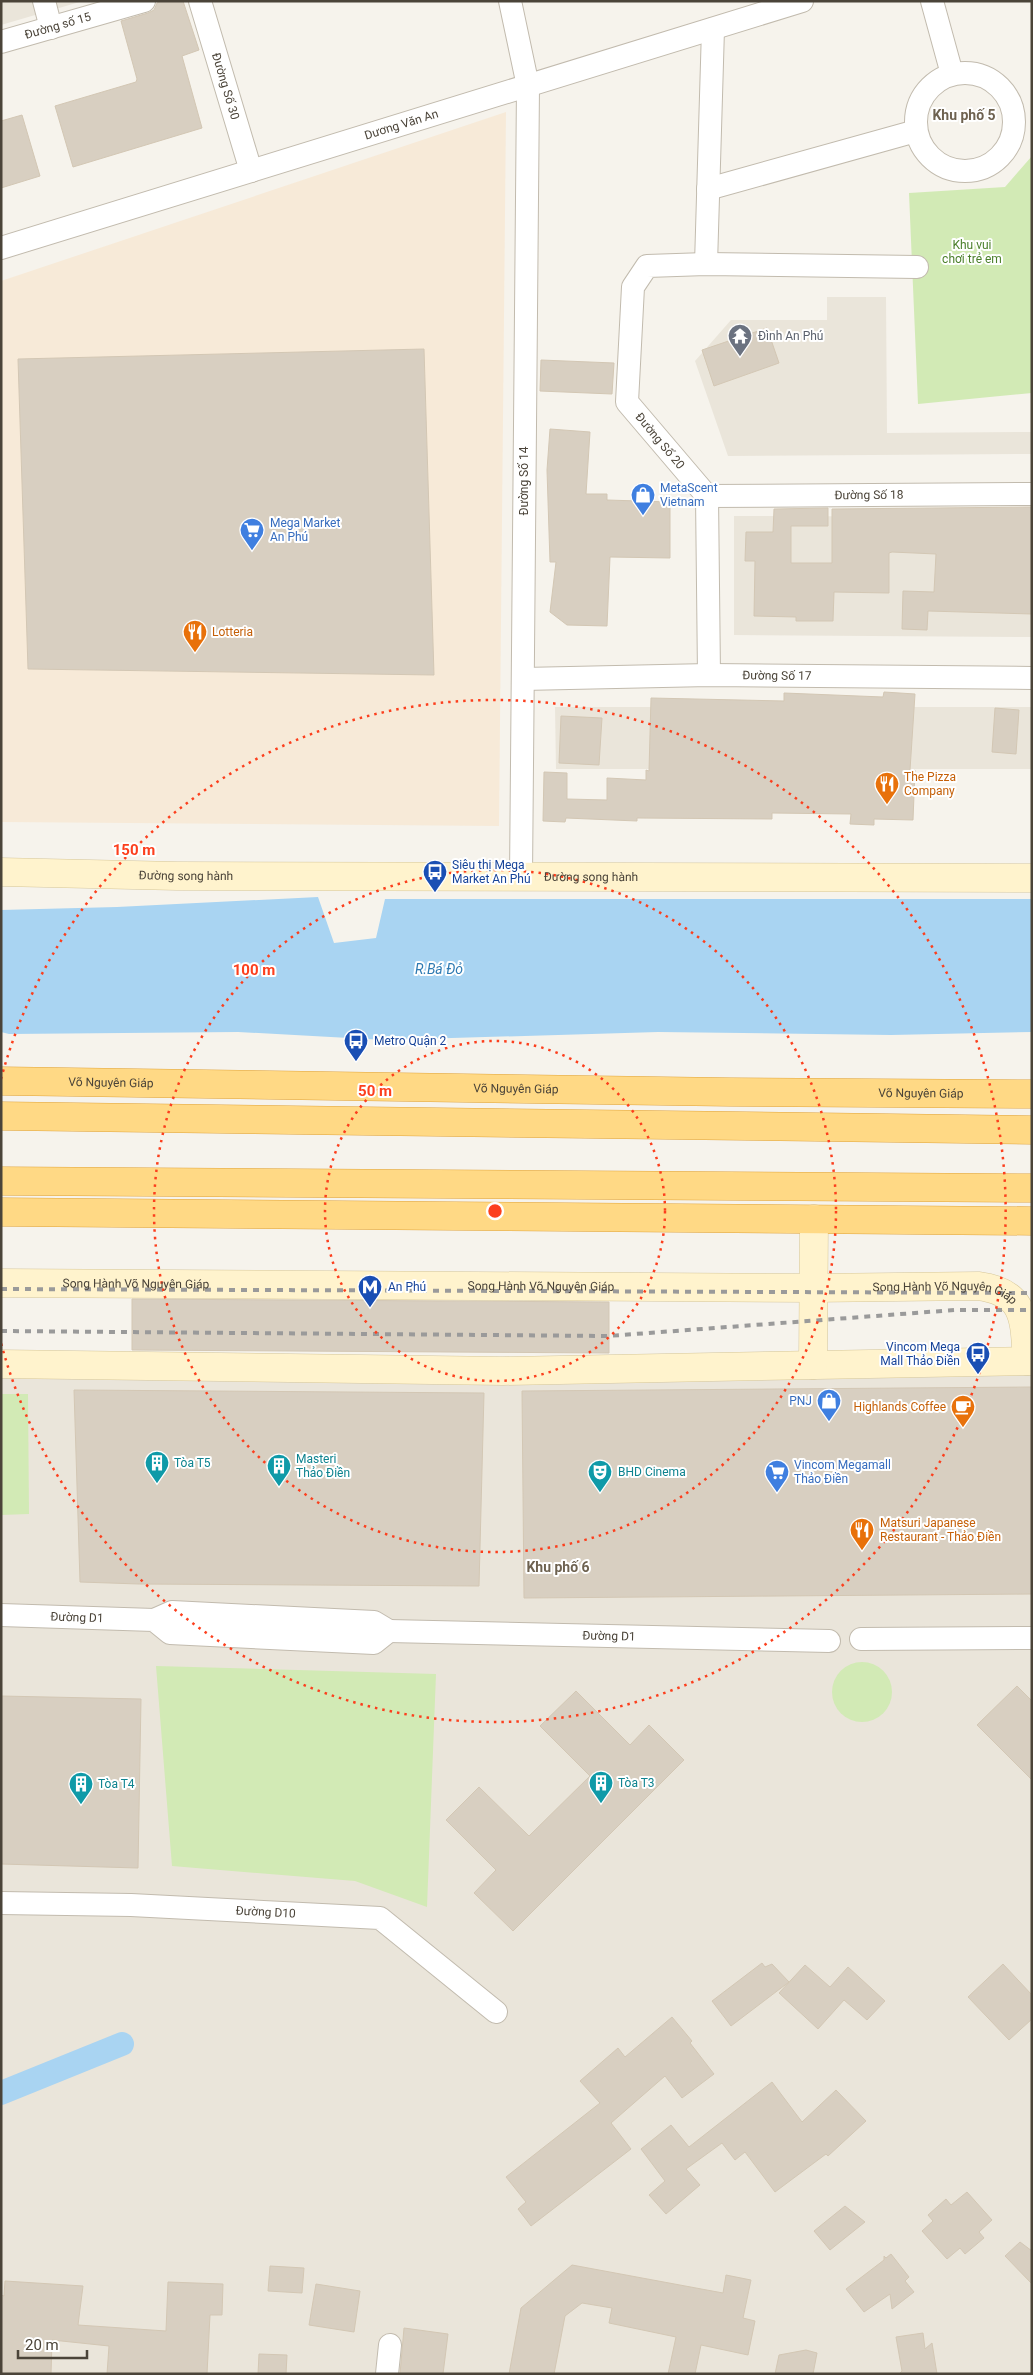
<svg xmlns="http://www.w3.org/2000/svg" width="1033" height="2375" viewBox="0 0 1033 2375" font-family="Roboto,sans-serif">
<style>
.residential{fill:#eae5da}
.commercial{fill:#f7ead8}
.green{fill:#d2eab5}
.water{fill:#a9d4f2}
.lines{fill:none;stroke-linecap:round;stroke-linejoin:round}
.canal{stroke:#a9d4f2;stroke-width:24}
.building{fill:#d8cfc1;stroke:#d3c7b4}
.minor-casing{stroke:#c2bbae;stroke-width:24}
.secondary-casing{stroke:#d6c79b;stroke-width:29}
.trunk-casing{stroke:#e0a43c;stroke-width:29}
.minor{stroke:#fff;stroke-width:22}
.secondary{stroke:#fff3cd;stroke-width:28}
.trunk{stroke:#ffd985;stroke-width:28}
.rail{stroke:#9a9a9a;stroke-width:4;stroke-dasharray:6 6;stroke-linecap:butt}
.ring{fill:none;stroke:#fc3f1d;stroke-width:2.5;stroke-dasharray:2.5 5}
.labels{text-anchor:middle;stroke-width:4;stroke-linejoin:round;paint-order:stroke}
.street-label{font-size:12px;fill:#4b4439;stroke:#fff}
.park-label{font-size:12px;fill:#4a7f2a;stroke:#fff}
.worship-label{font-size:12px;fill:#5b616d;stroke:#fff;text-anchor:start}
.shop-label{font-size:12px;fill:#366cbe;stroke:#fff;text-anchor:start}
.food-label{font-size:12px;fill:#c56008;stroke:#fff;text-anchor:start}
.transit-label{font-size:12px;fill:#164399;stroke:#fff;text-anchor:start}
.culture-label{font-size:12px;fill:#0d838f;stroke:#fff;text-anchor:start}
.neighbourhood-label{font-size:14px;font-weight:bold;fill:#6e6250;stroke:#fff}
.water-label{font-size:14px;font-style:italic;fill:#2e7ab2;stroke:#fff}
.centre{fill:#fc3f1d;stroke:#fff;stroke-width:2.5}
.ring-label{font-size:15px;text-anchor:middle;font-weight:bold;fill:#fc3f1d;stroke:#fff;stroke-width:4;stroke-linejoin:round;paint-order:stroke}
</style>
<rect width="100%" height="100%" fill="#f6f3ec"/>
<g class="residential">
<path d="M1,1H83L1,25Z"/>
<path d="M827,297H886L887,433L1032,432V454L728,456L695,361L731,320H827Z"/>
<path d="M734,516L1032,517V637L734,635Z"/>
<path d="M555,707H1032V769H556Z"/>
<path d="M1,1368L1032,1369V2374H1Z"/>
</g>
<path class="commercial" d="M506,112L499,826L1,822V281Z"/>
<g class="green">
<path d="M1032,156V393L918,404L909,193L1005,187Z"/>
<path d="M1,1394H28L29,1514L1,1515Z"/>
<circle cx="862" cy="1692" r="30"/>
<path d="M156,1666L436,1674L427,1907L355,1881L172,1866Z"/>
</g>
<path class="water" d="M318,897L334,943L376,938L385,899H1032V1032L891,1035L658,1032L385,1040L238,1032L9,1034L1,1032V910L117,907Z"/>
<g class="lines">
<path class="canal" d="M1,2093L122,2044"/>
</g>
<g class="building">
<path d="M161,1H183L199,50L182,56L202,128L73,167L55,106L136,82L137,79L121,21L148,13L154,10L157,3Z"/>
<path d="M22,115L40,176L1,188V121Z"/>
<path d="M767,328L779,363L714,386L702,350Z"/>
<path d="M424,349L434,675L28,669L18,359Z"/>
<path d="M541,360L614,363L612,394L540,391Z"/>
<path d="M550,429L590,432L586,494H607V500L670,502V558L610,557L607,626L567,625L550,612L556,562H550L547,470Z"/>
<path d="M1032,507V614L928,611L927,630L902,629L903,591L934,592L936,554L892,552L889,553V593L834,592L833,621H796V617L754,616L755,561H745L746,532H773L774,509L828,508V526H791V563H832V509Z"/>
<path d="M884,692L915,694L910,770H915L913,820L874,819V825L850,824L851,814L772,813V819L637,818V821L566,818L565,822L543,821L544,772L567,773V799L607,800V778L646,780V770L649,771L651,698L784,701V693L883,697Z"/>
<path d="M995,708L1019,710L1016,754L992,752Z"/>
<path d="M561,716L602,718L599,765L559,763Z"/>
<path d="M132,1299L609,1302V1353L132,1350Z"/>
<path d="M1032,1387V1594L524,1598L522,1391Z"/>
<path d="M74,1390L484,1393L479,1586L139,1584L80,1582Z"/>
<path d="M1017,1686L1032,1701V1780L977,1725Z"/>
<path d="M576,1691L630,1745L649,1725L684,1760L513,1931L474,1893L496,1870L446,1820L479,1787L529,1836L590,1776L540,1726Z"/>
<path d="M1,1696L141,1699L138,1868L1,1864Z"/>
<path d="M762,1963L765,1967L772,1964L789,1982L731,2026L712,2001Z"/>
<path d="M1003,1964L1032,1995V2019L1009,2040L968,1997Z"/>
<path d="M805,1965L830,1987L848,1967L885,2001L867,2020L844,2000L818,2029L779,1993Z"/>
<path d="M672,2017L692,2041L690,2043L714,2074L682,2098L665,2076L611,2123L631,2149L531,2226L518,2209L526,2202L506,2177L600,2103L580,2081L618,2048L625,2057Z"/>
<path d="M772,2082L802,2122L836,2090L866,2121L828,2156L826,2154L775,2192L745,2152L735,2160L722,2143L686,2169L700,2185L666,2214L649,2195L665,2181L641,2149L671,2125L689,2147Z"/>
<path d="M967,2192L992,2220L979,2232L984,2238L965,2254L960,2248L947,2259L922,2231L933,2221L928,2215L946,2199L951,2205Z"/>
<path d="M845,2206L865,2222L830,2250L814,2231Z"/>
<path d="M1020,2242L1032,2251V2284L1005,2256Z"/>
<path d="M891,2254L909,2277L905,2281L914,2292L892,2309L890,2294L864,2312L846,2289L884,2260V2256L886,2258Z"/>
<path d="M572,2265L723,2293L726,2275L751,2280L743,2318L755,2321L748,2355L701,2345L695,2374H668L676,2337L609,2323L612,2308L582,2303L565,2316L554,2374H509L521,2308Z"/>
<path d="M270,2266L304,2268L302,2293L268,2291Z"/>
<path d="M5,2281L83,2286L78,2325L166,2331L168,2282L223,2284L222,2315H210L207,2374H107L109,2346L52,2340L51,2374H1V2295L4,2296Z"/>
<path d="M316,2284L360,2291L354,2332L309,2325Z"/>
<path d="M404,2328L448,2334L443,2374H400Z"/>
<path d="M923,2333L925,2349L932,2343L937,2374H899L902,2371L896,2337Z"/>
<path d="M806,2350L817,2353L813,2374H775L779,2355Z"/>
<path d="M259,2354L287,2355L286,2374H258Z"/>
</g>
<g class="lines">
<defs>
<g id="minor">
<path d="M44,1L51,28"/>
<path id="s1" d="M200,1L251,171"/>
<path d="M510,1L528,86L521,877"/>
<path d="M932,1L952,74"/>
<path id="s2" d="M1,42L144,1"/>
<circle cx="965" cy="122" r="49"/>
<path d="M708,189L916,131"/>
<path id="s3" d="M1,248L802,1"/>
<path d="M706,264L713,29"/>
<path id="s4" d="M707,496L1032,494"/>
<path d="M709,675L707,496L627,402L633,287L647,266L706,264L917,267"/>
<path id="s5" d="M523,679L709,675L1032,678"/>
<path id="s6" d="M1,1615L154,1620L172,1612L374,1622L389,1631L374,1643L170,1633L154,1620"/>
<path id="s7" d="M389,1631L829,1641"/>
<path d="M861,1639L1032,1638"/>
<path id="s8" d="M1,1903L131,1905L380,1918L496,2012"/>
<path d="M387,2374L390,2345"/>
</g>
<g id="secondary">
<path id="s9" d="M1,872L177,876L1032,878"/>
<path id="s10" d="M1,1283L813,1288L978,1286C1027,1292 1024,1321 1027,1361"/>
<path d="M1,1364L503,1371L1032,1361"/>
<path d="M813,1365L814,1219"/>
</g>
<g id="trunk">
<path id="s11" d="M1,1081L729,1092L1032,1094"/>
<path d="M1,1116L1032,1130"/>
<path d="M1,1181L1032,1188"/>
<path d="M1,1212L1032,1221"/>
</g>
</defs>
<use href="#minor" class="minor-casing"/>
<use href="#secondary" class="secondary-casing"/>
<use href="#trunk" class="trunk-casing"/>
<use href="#minor" class="minor"/>
<use href="#secondary" class="secondary"/>
<use href="#trunk" class="trunk"/>
<g class="rail">
<path d="M1,1289L1032,1293"/>
<path d="M1,1331L608,1336L955,1310H1032"/>
</g>
</g>
<g class="ring">
<circle cx="495" cy="1211" r="170"/>
<circle cx="495" cy="1211" r="341"/>
<path d="M1 1079A511 511 0 1 1 1 1343"/>
</g>
<defs>
<symbol id="temple-pin" viewBox="-11 -11 22 30"><path d="M0 17L-7.5 6A9.5 9.5 0 1 1 7.5 6Z" fill="#6b7280" stroke="#fff"/><path d="M0-6L5-2H3V0L6.5 2.5H4V6H1.5V3h-3V6H-4V2.5H-6.5L-3 0V-2H-5Z" fill="#fff"/></symbol>
<symbol id="shop-pin" viewBox="-11 -11 22 30"><path d="M0 17L-7.5 6A9.5 9.5 0 1 1 7.5 6Z" fill="#3f7fe0" stroke="#fff"/><path d="M-5-2.5h2.3a2.7 3.5 0 0 1 5.4 0H5L5.5 6h-11ZM-1.5-2.5h3a1.5 2.3 0 0 0-3 0Z" fill="#fff"/></symbol>
<symbol id="supermarket-pin" viewBox="-11 -11 22 30"><path d="M0 17L-7.5 6A9.5 9.5 0 1 1 7.5 6Z" fill="#3f7fe0" stroke="#fff"/><path d="M-6-5.5h2.5l.6 2H6L4.5 2H-2.5L-4.4-4H-6ZM-1.5 3.2a1.3 1.3 0 1 0 .1 0ZM3 3.2a1.3 1.3 0 1 0 .1 0Z" fill="#fff"/></symbol>
<symbol id="restaurant-pin" viewBox="-11 -11 22 30"><path d="M0 17L-7.5 6A9.5 9.5 0 1 1 7.5 6Z" fill="#e8710a" stroke="#fff"/><path d="M-5-6h1v4h1v-4h1v4h1v-4h1v5L-1.5 .5V6h-2V.5L-5-1ZM5-6V6H3V1.5H1.5Q1.5-4 5-6Z" fill="#fff"/></symbol>
<symbol id="bus-pin" viewBox="-11 -11 22 30"><path d="M0 17L-7.5 6A9.5 9.5 0 1 1 7.5 6Z" fill="#1a4fb4" stroke="#fff"/><path d="M-5-6H5V4H4V6H2V4H-2V6H-4V4H-5ZM-3.5-4V0h7V-4ZM-3.5 1.2v1.5H-2V1.2ZM2 1.2v1.5H3.5V1.2Z" fill="#fff"/></symbol>
<symbol id="metro-pin" viewBox="-11 -11 22 30"><path d="M0 17L-7.5 6A9.5 9.5 0 1 1 7.5 6Z" fill="#1a4fb4" stroke="#fff"/><path d="M-5.5 5V-5H-3L0 0L3-5H5.5V5H3V-.5L0 4L-3-.5V5Z" fill="#fff"/></symbol>
<symbol id="cafe-pin" viewBox="-11 -11 22 30"><path d="M0 17L-7.5 6A9.5 9.5 0 1 1 7.5 6Z" fill="#e8710a" stroke="#fff"/><path d="M-5.5-4.5H6V0H3Q3 3.5 0 3.5H-2.5Q-5.5 3.5-5.5 0ZM3-3.2v2h1.7v-2ZM-6 4.5H4V6H-6Z" fill="#fff"/></symbol>
<symbol id="building-pin" viewBox="-11 -11 22 30"><path d="M0 17L-7.5 6A9.5 9.5 0 1 1 7.5 6Z" fill="#0f9aa8" stroke="#fff"/><path d="M-4-6H4V6H1V3H-1V6H-4ZM-2.5-4.3h1.7v1.8h-1.7ZM.8-4.3h1.7v1.8H.8ZM-2.5-1h1.7V.8h-1.7ZM.8-1h1.7V.8H.8Z" fill="#fff"/></symbol>
<symbol id="theatre-pin" viewBox="-11 -11 22 30"><path d="M0 17L-7.5 6A9.5 9.5 0 1 1 7.5 6Z" fill="#0f9aa8" stroke="#fff"/><path d="M-5-5.5Q0-4 5-5.5V0Q5 5 0 6Q-5 5-5 0ZM-3.3-2.5H-1v1.5H-3.3ZM1-2.5H3.3v1.5H1ZM-2.8 1Q0 5.5 2.8 1Z" fill="#fff"/></symbol>
</defs>
<g fill-rule="evenodd">
<use href="#temple-pin" x="726" y="322" width="28" height="38"/>
<use href="#shop-pin" x="629" y="481" width="28" height="38"/>
<use href="#supermarket-pin" x="238" y="516" width="28" height="38"/>
<use href="#restaurant-pin" x="181" y="618" width="28" height="38"/>
<use href="#restaurant-pin" x="873" y="770" width="28" height="38"/>
<use href="#bus-pin" x="421" y="858" width="28" height="38"/>
<use href="#bus-pin" x="342" y="1027" width="28" height="38"/>
<use href="#metro-pin" x="356" y="1273" width="28" height="38"/>
<use href="#bus-pin" x="964" y="1340" width="28" height="38"/>
<use href="#shop-pin" x="815" y="1387" width="28" height="38"/>
<use href="#cafe-pin" x="949" y="1393" width="28" height="38"/>
<use href="#building-pin" x="143" y="1449" width="28" height="38"/>
<use href="#building-pin" x="265" y="1452" width="28" height="38"/>
<use href="#theatre-pin" x="586" y="1458" width="28" height="38"/>
<use href="#supermarket-pin" x="763" y="1458" width="28" height="38"/>
<use href="#restaurant-pin" x="848" y="1516" width="28" height="38"/>
<use href="#building-pin" x="587" y="1769" width="28" height="38"/>
<use href="#building-pin" x="67" y="1770" width="28" height="38"/>
</g>
<g class="labels">
<g class="street-label">
<text dy="4" stroke="none"><textPath href="#s2" startOffset="59">Đường số 15</textPath></text>
<text dy="4" stroke="none"><textPath href="#s1" startOffset="89">Đường Số 30</textPath></text>
<text dy="4" stroke="none"><textPath href="#s3" startOffset="419">Dương Văn An</textPath></text>
<text transform="translate(660 441) rotate(50)" y="4">Đường Số 20</text>
<text transform="translate(524 481) rotate(-90)" y="4">Đường Số 14</text>
<text dy="4" stroke="none"><textPath href="#s4" startOffset="162">Đường Số 18</textPath></text>
<text dy="4" stroke="none"><textPath href="#s5" startOffset="254">Đường Số 17</textPath></text>
<text dy="4" stroke="none"><textPath href="#s9" startOffset="185">Đường song hành</textPath></text>
<text dy="4" stroke="none"><textPath href="#s9" startOffset="590">Đường song hành</textPath></text>
<text dy="4" stroke="none"><textPath href="#s11" startOffset="110">Võ Nguyên Giáp</textPath></text>
<text dy="4" stroke="none"><textPath href="#s11" startOffset="515">Võ Nguyên Giáp</textPath></text>
<text dy="4" stroke="none"><textPath href="#s11" startOffset="920">Võ Nguyên Giáp</textPath></text>
<text dy="4" stroke="none"><textPath href="#s10" startOffset="135">Song Hành Võ Nguyên Giáp</textPath></text>
<text dy="4" stroke="none"><textPath href="#s10" startOffset="540">Song Hành Võ Nguyên Giáp</textPath></text>
<text dy="4" stroke="none"><textPath href="#s10" startOffset="945">Song Hành Võ Nguyên Giáp</textPath></text>
<text dy="4" stroke="none"><textPath href="#s6" startOffset="76">Đường D1</textPath></text>
<text dy="4" stroke="none"><textPath href="#s7" startOffset="220">Đường D1</textPath></text>
<text dy="4" stroke="none"><textPath href="#s8" startOffset="265">Đường D10</textPath></text>
</g>
<g class="park-label">
<text x="972" y="249">Khu vui<tspan x="972" dy="14">chơi trẻ em</tspan></text>
</g>
<g class="worship-label">
<text x="758" y="340">Đình An Phú</text>
</g>
<g class="shop-label">
<text x="660" y="492">MetaScent<tspan x="660" dy="14">Vietnam</tspan></text>
<text x="270" y="527">Mega Market<tspan x="270" dy="14">An Phú</tspan></text>
<text x="812" y="1405" text-anchor="end">PNJ</text>
<text x="794" y="1469">Vincom Megamall<tspan x="794" dy="14">Thảo Điền</tspan></text>
</g>
<g class="food-label">
<text x="212" y="636">Lotteria</text>
<text x="904" y="781">The Pizza<tspan x="904" dy="14">Company</tspan></text>
<text x="946" y="1411" text-anchor="end">Highlands Coffee</text>
<text x="880" y="1527">Matsuri Japanese<tspan x="880" dy="14">Restaurant - Thảo Điền</tspan></text>
</g>
<g class="transit-label">
<text x="452" y="869">Siêu thị Mega<tspan x="452" dy="14">Market An Phú</tspan></text>
<text x="374" y="1045">Metro Quận 2</text>
<text x="388" y="1291">An Phú</text>
<text x="960" y="1351" text-anchor="end">Vincom Mega<tspan x="960" dy="14">Mall Thảo Điền</tspan></text>
</g>
<g class="culture-label">
<text x="296" y="1463">Masteri<tspan x="296" dy="14">Thảo Điền</tspan></text>
<text x="174" y="1467">Tòa T5</text>
<text x="618" y="1476">BHD Cinema</text>
<text x="618" y="1787">Tòa T3</text>
<text x="98" y="1788">Tòa T4</text>
</g>
<g class="neighbourhood-label">
<text x="964" y="120">Khu phố 5</text>
<text x="558" y="1572">Khu phố 6</text>
</g>
<g class="water-label">
<text x="439" y="974">R.Bá Đỏ</text>
</g>
</g>
<circle cx="495" cy="1211" r="8" class="centre"/>
<g class="ring-label">
<text x="134" y="855">150 m</text>
<text x="254" y="975">100 m</text>
<text x="375" y="1096">50 m</text>
</g>
<rect width="1033" height="2375" fill="none" stroke="#4b4439" stroke-width="5"/>
<path d="M18 2350v8h69v-8" fill="none" stroke="#4b4439" stroke-width="2.5"/>
<text x="25" y="2350" font-size="15" fill="#4b4439" stroke="#ffffff" stroke-width="4" paint-order="stroke">20 m</text>
</svg>
